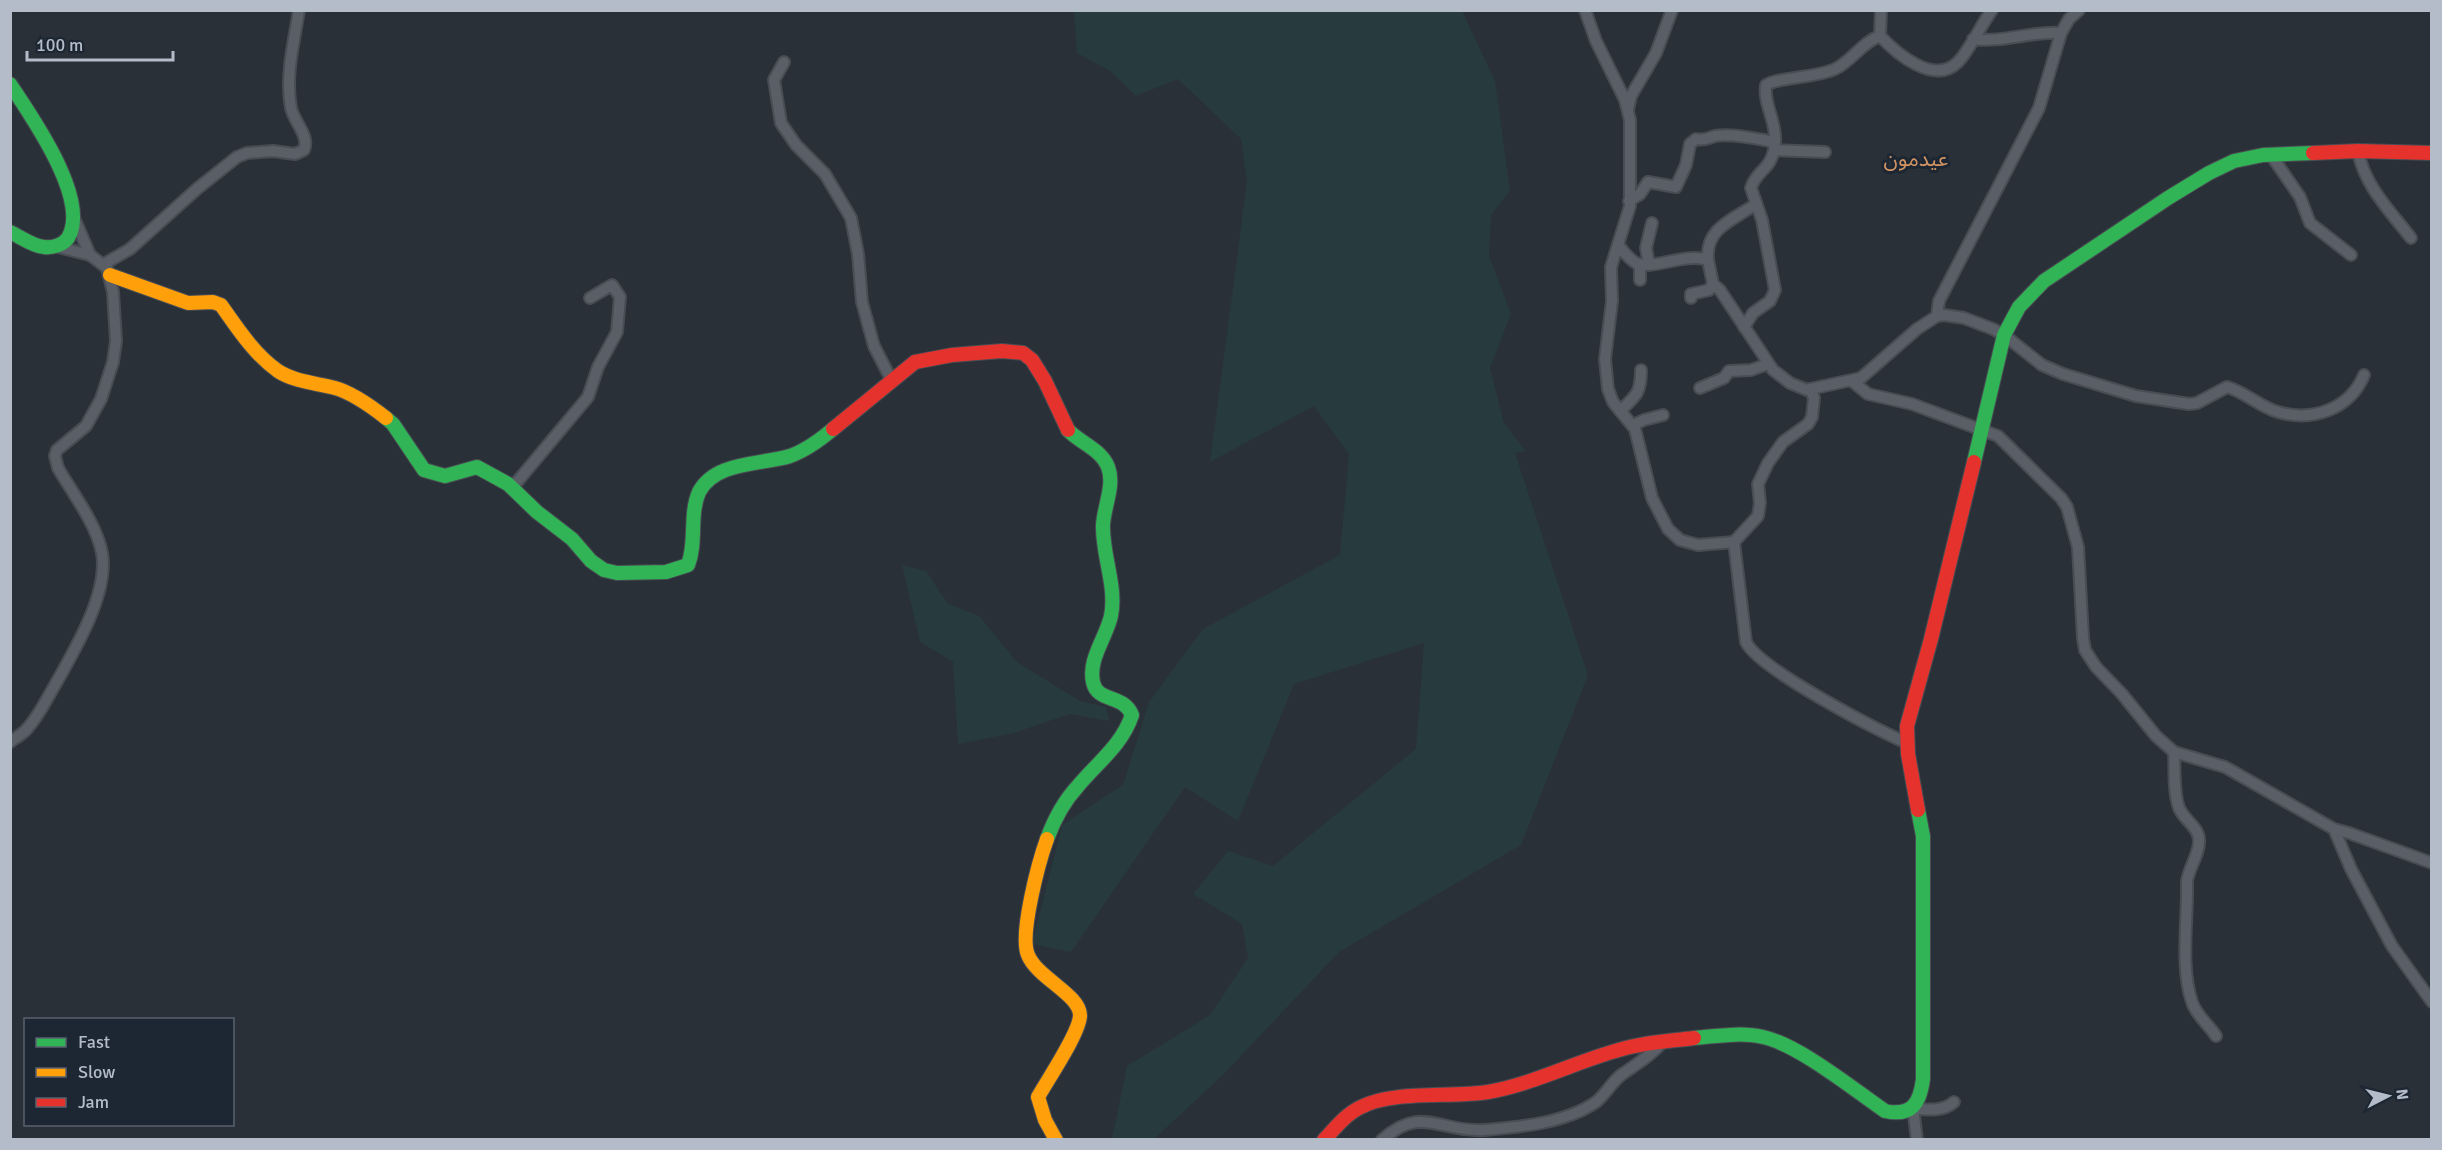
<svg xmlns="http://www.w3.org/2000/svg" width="2442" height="1150" viewBox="0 0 2442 1150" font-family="Signika,'Noto Sans Arabic',sans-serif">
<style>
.green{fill:#273a3e}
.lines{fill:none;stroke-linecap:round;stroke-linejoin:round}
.street-casing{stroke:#484c53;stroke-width:14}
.fast-casing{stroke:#484c53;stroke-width:16}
.slow-casing{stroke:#484c53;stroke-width:16}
.jam-casing{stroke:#484c53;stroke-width:16}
.street{stroke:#5a5e66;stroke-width:10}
.fast{stroke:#30b455;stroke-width:14}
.slow{stroke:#ff9f0a;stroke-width:14}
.jam{stroke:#e5322d;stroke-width:14}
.labels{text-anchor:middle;stroke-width:6;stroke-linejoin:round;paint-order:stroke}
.quarter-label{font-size:21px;fill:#d59563;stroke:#1d2633}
</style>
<rect width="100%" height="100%" fill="#2a3038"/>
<g class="green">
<path d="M1074,11H1462L1495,81L1510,191L1491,215L1489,256L1511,314L1490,368L1504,423L1526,451L1515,453L1588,675L1521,845L1339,952L1222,1076L1154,1139H1112L1127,1066L1210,1015L1248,958L1242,924L1193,894L1228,851L1273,866L1416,749L1424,643L1294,684L1238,821L1185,787L1071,952L1032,944L1062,825L1123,785L1149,702L1203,629L1340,555L1349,454L1314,406L1210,462L1247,182L1241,139L1178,79L1136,96L1110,71L1077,53Z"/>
<path d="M902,565L926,571L947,603L979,616L1017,662L1080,701L1106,707L1109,721L1070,714L1014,733L958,744L953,662L920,642Z"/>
</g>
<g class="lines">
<defs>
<g id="street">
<path d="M1585,10L1596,41L1625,100L1630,120V206L1611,267L1612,301L1605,359L1608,389L1613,402L1635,429L1652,498L1668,529L1680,540L1698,545L1734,542"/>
<path d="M1880,36L1881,10"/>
<path d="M1973,39C2003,43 2031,31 2061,33"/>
<path d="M784,62L774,80L781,123L796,145L825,174L851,218L858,254L862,302L874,346L892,381"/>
<path d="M1628,109L1631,96L1656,53L1672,10"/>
<path d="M1774,150L1825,152"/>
<path d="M2358,151C2364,185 2390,211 2411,238"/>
<path d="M2271,155L2300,197L2310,223L2351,255"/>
<path d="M1629,201L1640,194L1648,182L1676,187L1686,165L1690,144L1696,139C1704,141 1708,138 1715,136C1732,133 1758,139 1775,142"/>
<path d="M75,220L90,255"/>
<path d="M1618,245C1623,251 1629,259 1636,263C1651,271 1686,252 1708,260L1713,284L1720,290L1773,370L1790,383L1807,390L1810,389"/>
<path d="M1708,260C1705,228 1733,220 1756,204"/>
<path d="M104,264L130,249L198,188L237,157L247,153L273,151L295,154L304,150C310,136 294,122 291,108C285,76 294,42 299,10"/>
<path d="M1649,264L1646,248L1652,223"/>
<path d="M1640,280V264"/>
<path d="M1691,298V294L1709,290L1713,284"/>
<path d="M1937,316L1939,301L2039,108L2061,33L2069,19L2079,10"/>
<path d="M1744,327L1753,313L1770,301L1775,290L1762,220L1751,188C1757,168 1773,171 1775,142C1777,122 1763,104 1766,85C1779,77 1816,78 1835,69C1852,61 1862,42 1880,36C1896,53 1934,86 1958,62C1969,51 1981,25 1992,10"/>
<path d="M1852,381L1868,394L1912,404L1998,436L2061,498L2067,507L2078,547L2083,638L2085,650L2096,667L2122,694L2156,736L2174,752L2225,767L2334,829L2351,869L2392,946L2432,1002"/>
<path d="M1700,388L1724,378L1729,371L1751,370L1768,364"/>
<path d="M1620,411C1636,396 1641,393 1641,370"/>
<path d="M1633,425L1644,420L1663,415"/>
<path d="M512,488L588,397L598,367L617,332L620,297L612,285L590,298"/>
<path d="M10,742C15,738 21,735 25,731C38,718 46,700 55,685C74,651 109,594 102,553C96,523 73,494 58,468L55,456L57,450L86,426L101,399L113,362L116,341L113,292L107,268L90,255L54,246"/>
<path d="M1907,743C1875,729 1759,669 1746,642L1734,542L1758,516L1760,503L1758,484L1768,463L1783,442L1808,424L1812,417L1814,398L1810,389L1861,378L1917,329L1937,316L1944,315L1964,318L1993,329L2004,335L2042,365L2063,374L2136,396L2189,404L2197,403L2227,387C2245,392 2260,407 2278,412C2313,422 2350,409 2364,375"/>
<path d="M2174,752C2175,769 2173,791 2179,808C2184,820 2199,827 2199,840C2200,853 2189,867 2187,881C2188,917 2180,968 2192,1002C2196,1015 2209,1025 2216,1036"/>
<path d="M2334,829L2349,833L2432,863"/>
<path d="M1382,1140C1421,1104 1440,1133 1485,1130C1520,1127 1566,1123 1596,1102C1606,1094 1611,1083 1621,1075C1638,1063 1649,1057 1664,1041"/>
<path d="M1917,1140L1913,1108C1927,1110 1943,1112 1954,1102"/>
</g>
<g id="fast">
<path d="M10,84C31,116 91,200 68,238C63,245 53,248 44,247C32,246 21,237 10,232"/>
<path d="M386,418L393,424L424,470L445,476L477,467L508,484L537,512L572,539L591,561L604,570L617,573L666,572L688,565C697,542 689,515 699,492C715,461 761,465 790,456C807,450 820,440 833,429"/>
<path d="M1974,462L2004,335L2019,307L2044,281L2168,198L2209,173L2234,161L2263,155L2313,153"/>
<path d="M1047,839C1054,820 1064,801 1078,786C1098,762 1122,745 1132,715C1124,694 1097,703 1093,682C1088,659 1106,638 1111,616C1117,586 1102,555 1103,525C1104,506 1115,485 1108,467C1101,449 1080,443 1068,430"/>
<path d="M1694,1038C1717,1036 1741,1032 1763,1037C1799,1045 1853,1089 1885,1111C1912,1117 1920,1103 1923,1079V836L1918,810"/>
</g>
<g id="slow">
<path d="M110,275L188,303L213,302L221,305C238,329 254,354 278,371C295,382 316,383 335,388C353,393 372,407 386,418"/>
<path d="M1047,839C1039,861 1019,935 1028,955C1037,978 1081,995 1080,1016C1079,1034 1048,1079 1038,1097L1045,1120L1056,1140"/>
</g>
<g id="jam">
<path d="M2313,153L2358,151L2432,153"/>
<path d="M833,429L915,362L952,355L1002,351L1023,353L1032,360L1045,381L1068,430"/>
<path d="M1918,810L1908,754L1907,726L1931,639L1974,462"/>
<path d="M1324,1140C1335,1128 1346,1114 1361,1107C1393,1090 1451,1098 1488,1092C1534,1084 1577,1061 1622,1049C1646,1042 1670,1041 1694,1038"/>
</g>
</defs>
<use href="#street" class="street-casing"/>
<use href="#fast" class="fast-casing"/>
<use href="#slow" class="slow-casing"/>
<use href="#jam" class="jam-casing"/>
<use href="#street" class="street"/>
<use href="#fast" class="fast"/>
<use href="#slow" class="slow"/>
<use href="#jam" class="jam"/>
</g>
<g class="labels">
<g class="quarter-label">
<text x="1916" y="166">عيدمون</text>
</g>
</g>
<rect width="2442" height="1150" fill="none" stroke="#b4bcc9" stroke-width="24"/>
<rect x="24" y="1018" width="210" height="108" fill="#1d2633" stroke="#59626f" stroke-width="1.5"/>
<rect x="36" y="1038" width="30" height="9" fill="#30b455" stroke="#59626f" stroke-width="1.5"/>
<text x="78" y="1048" font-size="18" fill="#b4bcc9">Fast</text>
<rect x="36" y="1068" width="30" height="9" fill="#ff9f0a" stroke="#59626f" stroke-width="1.5"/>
<text x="78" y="1078" font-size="18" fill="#b4bcc9">Slow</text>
<rect x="36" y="1098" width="30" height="9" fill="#e5322d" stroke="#59626f" stroke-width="1.5"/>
<text x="78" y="1108" font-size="18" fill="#b4bcc9">Jam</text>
<g transform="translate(2388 1096) rotate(83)" stroke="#1d2633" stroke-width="4.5" paint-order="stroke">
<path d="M0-4.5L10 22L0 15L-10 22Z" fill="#b4bcc9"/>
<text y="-9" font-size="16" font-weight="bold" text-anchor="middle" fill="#b4bcc9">N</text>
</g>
<path d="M27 51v9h146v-9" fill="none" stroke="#b4bcc9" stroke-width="3"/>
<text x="36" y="51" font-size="18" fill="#b4bcc9" stroke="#1d2633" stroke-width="4.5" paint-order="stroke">100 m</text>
</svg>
